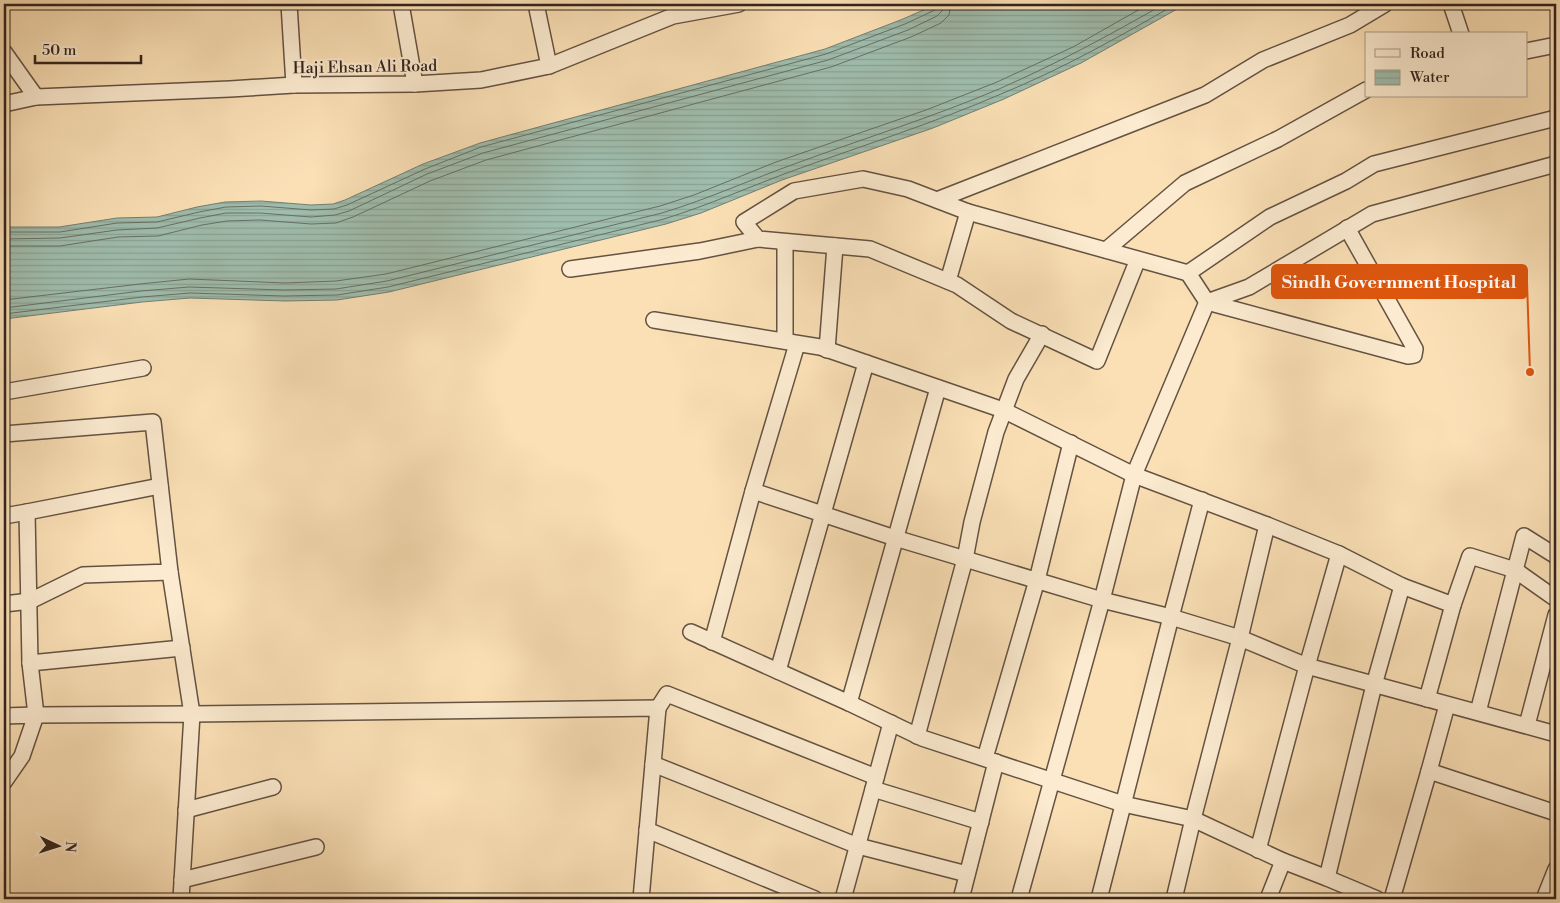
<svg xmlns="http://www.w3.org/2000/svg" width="1560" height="903" viewBox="0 0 1560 903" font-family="'Libre Bodoni',serif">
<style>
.water{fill:url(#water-rules);stroke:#737f73}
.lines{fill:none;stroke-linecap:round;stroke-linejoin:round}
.shore{stroke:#687064;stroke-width:1}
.minor-casing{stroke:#645242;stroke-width:18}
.minor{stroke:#fcebd0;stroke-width:15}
.labels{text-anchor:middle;stroke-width:4.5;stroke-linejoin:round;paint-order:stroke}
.street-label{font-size:16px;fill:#32231c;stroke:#fcebd0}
.leader{fill:none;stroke:#df560d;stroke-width:2}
.callout-dot{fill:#df560d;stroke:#fcebd0;stroke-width:2}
.callout{fill:#df560d;stroke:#df560d;stroke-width:2}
.callout-label{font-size:18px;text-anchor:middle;font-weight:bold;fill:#fff}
</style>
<defs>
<pattern id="water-rules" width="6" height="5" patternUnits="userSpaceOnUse" patternTransform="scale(1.25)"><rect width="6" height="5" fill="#9fbdad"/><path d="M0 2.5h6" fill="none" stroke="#89a294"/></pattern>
</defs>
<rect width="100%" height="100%" fill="#fbe0b6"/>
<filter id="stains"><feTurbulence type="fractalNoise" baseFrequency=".004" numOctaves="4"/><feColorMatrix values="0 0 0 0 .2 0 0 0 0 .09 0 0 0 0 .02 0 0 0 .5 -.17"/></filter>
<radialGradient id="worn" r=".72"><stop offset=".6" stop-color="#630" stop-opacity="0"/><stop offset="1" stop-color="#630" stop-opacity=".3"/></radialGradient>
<path class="water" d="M937,4H1186L1081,63L1004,99L933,128L782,180L701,213L666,224L389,292L337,300L285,301L190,298L142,302L4,319V227H59L117,218L157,217L197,207L225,202L261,201L311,205L333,204L345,200L423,164L480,143L825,49L903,19Z"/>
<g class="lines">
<g class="shore">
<path d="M4,232H60L117,223L157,222L199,212L226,207L261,206L311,210L334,209L347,205L425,169L481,147L826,54L905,24L935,10L938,4"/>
<path d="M4,239L60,238L117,230L157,228L200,218L226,213H260L311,217L335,215L349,211L427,174L483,153L828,60L908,30L937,16L942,11L944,4"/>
<path d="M4,246H60L118,237L158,236L202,225L227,221L260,220L311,224L336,223L353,217L430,181L486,160L831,67L911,37L941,23L949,15L951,4"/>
<path d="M4,300L140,284L189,279L285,283L336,281L386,274L660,206L694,195L776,162L926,110L997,82L1073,47L1149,4"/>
<path d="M4,308L141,291L189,287L284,290L336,289L387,281L662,213C708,199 752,179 797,163C865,138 933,117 999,89C1056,64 1110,35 1164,4"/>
<path d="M4,314L142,297L190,293L284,296L337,295L388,287L664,219C709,205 751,186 795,170C864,145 934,123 1001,94C1062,69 1119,37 1176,4"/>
</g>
<defs>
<g id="minor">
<path d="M289,4L294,85"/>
<path d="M401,4L415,84"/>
<path d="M536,4L549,66"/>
<path d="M1451,4L1461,34"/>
<path d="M1526,51L1556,45"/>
<path d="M4,52L36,97L230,89L294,85L415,84L481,80L549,66L673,16L739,4"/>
<path d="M4,104L36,97"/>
<path d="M937,200L1205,95L1263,60L1350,25L1385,4"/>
<path d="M1106,250L1185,183L1278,139L1366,90"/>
<path d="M1138,259L1097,361L1011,321L957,285L870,249L758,239L744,222L794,191L863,179L908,189L968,212L1188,273L1270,217L1346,181L1374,164L1556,118"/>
<path d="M570,269L700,251L758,239"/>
<path d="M1188,273L1207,302L1408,356L1414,355L1415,349L1347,228"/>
<path d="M948,281L968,212"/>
<path d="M654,320L820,347L1003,410L1134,475L1267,525L1339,554L1402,586L1453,605"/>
<path d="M785,341V242"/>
<path d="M827,350L835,246"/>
<path d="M4,392L143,368"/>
<path d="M4,434L153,422L170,572L83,575L30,601L4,604"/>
<path d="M753,491L895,538L1102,600L1171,617L1240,638L1307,666L1556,734"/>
<path d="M27,512L30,663L36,715L192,714L181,899"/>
<path d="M4,516L27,512L160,486"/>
<path d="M170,572L192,714L658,708L641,899"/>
<path d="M691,632L849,703L922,738L1123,804L1193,819L1283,861L1327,878L1377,899"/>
<path d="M712,642L753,491L797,344"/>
<path d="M30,663L182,648"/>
<path d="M778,671L866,363"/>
<path d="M1427,699L1453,605L1470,556L1515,570L1556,599"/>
<path d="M849,703L938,388"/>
<path d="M658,708L667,694L876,777"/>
<path d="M1478,712L1524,536L1556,556"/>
<path d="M4,716L36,715L22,756L4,782"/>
<path d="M1527,725L1556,615"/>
<path d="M917,736L965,559L972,522L996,432L1016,379L1042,334"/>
<path d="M985,758L1037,580L1071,443"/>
<path d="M653,764L858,846L967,874"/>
<path d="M1429,771L1447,705"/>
<path d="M873,789L981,822"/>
<path d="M186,810L273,787"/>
<path d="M647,830L815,899"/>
<path d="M1258,850L1307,666L1339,554"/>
<path d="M1327,878L1374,685L1402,586"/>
<path d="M182,880L316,847"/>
<path d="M843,899L891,723"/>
<path d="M961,899L996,762"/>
<path d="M1019,899L1102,600L1134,475L1207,302L1249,287L1372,214L1556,164"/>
<path d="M1099,899L1171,617L1202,500"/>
<path d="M1174,899L1193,819L1240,638L1267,525"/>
<path d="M1268,899L1283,861"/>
<path d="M1392,899L1429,771L1556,813"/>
<path d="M1544,899L1556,869"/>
</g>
</defs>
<use href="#minor" class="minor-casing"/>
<use href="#minor" class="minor"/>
</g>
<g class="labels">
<g class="street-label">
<text transform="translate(365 66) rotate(-1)" y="6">Haji Ehsan Ali Road</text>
</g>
</g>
<path class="leader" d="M1530 372L1527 282"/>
<circle class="callout-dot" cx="1530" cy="372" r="5"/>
<rect class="callout" x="1272" y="265" width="255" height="33" rx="5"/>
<g class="callout-label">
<text x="1399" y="288">Sindh Government Hospital</text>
</g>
<rect width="1560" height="903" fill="none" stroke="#fbe0b6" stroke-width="20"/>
<rect x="5" y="5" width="1550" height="893" fill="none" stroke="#32231c" stroke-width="2.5"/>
<rect x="10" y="10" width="1540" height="883" fill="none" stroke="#32231c"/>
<rect x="1365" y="32" width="162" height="65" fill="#fcebd0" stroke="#ab9b88"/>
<rect x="1375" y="49" width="25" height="8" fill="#fcebd0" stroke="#ab9b88"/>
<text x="1410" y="58" font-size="15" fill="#32231c">Road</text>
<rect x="1375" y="70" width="25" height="15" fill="url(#water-rules)" stroke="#ab9b88"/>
<text x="1410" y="82" font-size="15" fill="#32231c">Water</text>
<g transform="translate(58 846) rotate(94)" stroke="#fcebd0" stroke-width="4" paint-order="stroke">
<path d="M0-4L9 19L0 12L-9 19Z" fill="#32231c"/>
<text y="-8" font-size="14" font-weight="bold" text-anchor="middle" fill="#32231c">N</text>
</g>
<path d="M35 55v8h106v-8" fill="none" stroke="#32231c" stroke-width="2.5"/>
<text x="42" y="55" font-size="15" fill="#32231c" stroke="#fcebd0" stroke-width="4" paint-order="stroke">50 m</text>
<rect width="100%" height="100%" filter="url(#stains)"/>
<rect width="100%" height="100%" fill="url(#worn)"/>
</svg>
